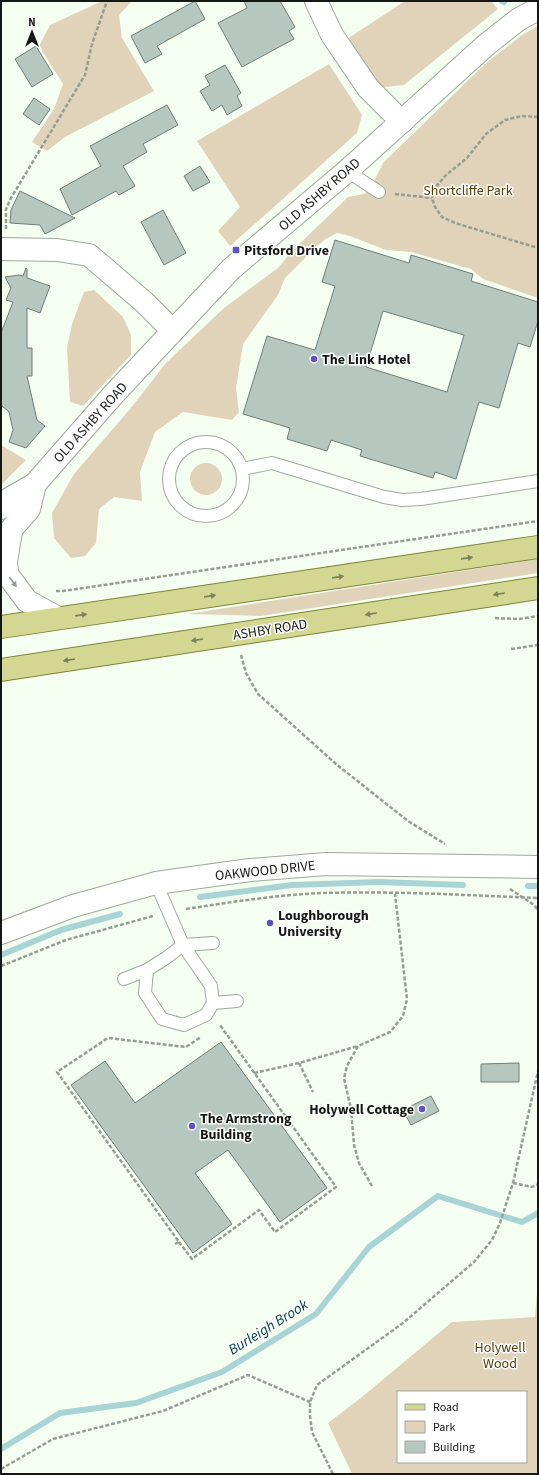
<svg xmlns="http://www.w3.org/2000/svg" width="539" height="1475" viewBox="0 0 539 1475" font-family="'Source Sans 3',sans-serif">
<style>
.green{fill:#e0d3b9;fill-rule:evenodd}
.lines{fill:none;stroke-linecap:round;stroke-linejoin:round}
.stream{stroke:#a9d4d5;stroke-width:6}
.building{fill:#b6c7c0;stroke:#6e7e77;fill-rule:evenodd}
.lane-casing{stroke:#9ea99c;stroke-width:14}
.street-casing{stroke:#9ea99c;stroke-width:24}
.secondary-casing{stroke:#9ea99c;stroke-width:24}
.primary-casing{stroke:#7d8336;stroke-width:24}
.path{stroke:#969e94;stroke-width:2.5;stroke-dasharray:4 2;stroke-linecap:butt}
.lane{stroke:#fff;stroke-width:12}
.street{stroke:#fff;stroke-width:22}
.secondary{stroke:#fff;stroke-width:22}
.primary{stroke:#d3d791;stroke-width:22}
.oneway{fill:#7d8159}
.oneway2{fill:#959795}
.poi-dot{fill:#5c52ca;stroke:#fff;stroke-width:1.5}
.labels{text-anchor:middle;stroke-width:3;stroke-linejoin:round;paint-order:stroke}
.park-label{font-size:14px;fill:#563f06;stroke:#fff}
.street-label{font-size:14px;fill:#141814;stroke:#fff}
.poi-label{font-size:14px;font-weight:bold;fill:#141814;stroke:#fff;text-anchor:start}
.water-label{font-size:15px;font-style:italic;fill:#004345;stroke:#fff}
</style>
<rect width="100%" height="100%" fill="#f4fff2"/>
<g class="green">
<path d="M102,1H132L119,15L122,38L154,91L65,137L47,151L32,142L54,109L63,84L39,46L50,25Z"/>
<path d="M405,1H491L498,9L404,85L376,88L344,41Z"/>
<path d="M538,26V298L483,279L471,269L411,252L386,250L350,236L337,233L324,240L307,256L285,278L278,295L243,344L236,388L239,412L232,420L183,412L155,432L140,472L142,501L114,497L99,509L96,543L85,556L71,558L54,538L52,513L74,474L130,409L166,363L224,308L278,268L292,251L348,197L364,194L375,183L374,181L383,163L485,64L522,35Z"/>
<path d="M329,64L362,115L357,133L230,246L218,231L240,207L197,141Z"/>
<path d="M94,290L123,317L131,335V355L83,406L70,402L67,348L72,324L84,292Z"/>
<path d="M1,445L26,460L1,485Z"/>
<circle cx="206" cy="479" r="16"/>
<path d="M538,559V573L261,616L187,614Z"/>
<path d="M538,1280V1474H352L328,1423L362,1397L452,1322L535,1317ZM398,1392H526V1462H398Z"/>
</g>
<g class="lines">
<g class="stream">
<path d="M502,1L504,2"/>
<path d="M528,886H538"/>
<path d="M200,897L292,885L379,882L463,885"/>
<path d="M1,955L61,930L120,914"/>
<path d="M1,1449L60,1413L136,1403L222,1372L316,1314L369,1247L438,1196L522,1222L538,1213"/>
</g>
</g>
<g class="building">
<path d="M195,1L205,19L157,46L162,54L145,63L131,36Z"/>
<path d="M244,1H280L295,27L289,31L294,39L242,67L218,23L247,8Z"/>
<path d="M36,46L53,74L32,87L15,59Z"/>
<path d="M225,65L241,93L237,96L242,106L227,115L222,105L212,111L200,91L210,85L205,76Z"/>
<path d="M34,98L50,109L39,125L23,114Z"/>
<path d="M167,105L178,125L143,144L147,152L123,166L135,186L119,195L116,191L72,215L60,189L101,166L90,146Z"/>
<path d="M200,166L210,182L193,191L184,176Z"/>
<path d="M20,191L75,218L45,234L40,225L10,223L11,210Z"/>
<path d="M163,210L186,253L164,265L141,222Z"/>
<path d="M335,240L409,263L411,255L473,274L471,281L538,302V321L530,347L518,343L499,408L479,402L456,479L435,472L433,478L360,456L362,450L331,440L327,451L287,439L290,428L243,414L267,336L315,350L335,286L322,282ZM383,311L464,335L447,392L366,367Z"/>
<path d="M26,268L27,269V278L50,286L40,313L27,308V348H32V376H27L37,420L45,426L26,448L9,442L13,430L9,412L1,405V333L13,302L6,300L11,288L5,277L19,275L23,276Z"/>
<path d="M221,1042L327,1188L280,1222L228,1150L195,1173L232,1224L193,1253L71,1085L105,1061L135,1103Z"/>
<path d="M519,1063V1082H481V1064Z"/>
<path d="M431,1096L439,1111L411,1125L403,1110Z"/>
</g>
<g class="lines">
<defs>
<g id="lane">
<path d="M347,171L379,192"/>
<circle cx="206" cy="479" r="37"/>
<path d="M242,469L272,463L384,497L402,500L421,499L538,481"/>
<path d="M147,970L145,993L162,1019L184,1025L206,1015L213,1003L211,986L183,945L156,883"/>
<path d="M124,979L147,970L166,958L183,945L213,943"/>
<path d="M213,1003L237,1001"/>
</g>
<g id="street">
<path d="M316,1L332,35L368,88L402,122"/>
<path d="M1,249L57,250L89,255L144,302L173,331"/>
<path d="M1,933L73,906L156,883L250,870L326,864L538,867"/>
</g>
<g id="secondary">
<path d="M1,508L9,499L35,484L113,395L231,269L347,171L486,45L519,19L538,9"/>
<path d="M11,531L6,562L7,574L27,601L58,618"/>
<path d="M1,541L29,509L35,484"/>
</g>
<g id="primary">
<path d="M1,627L538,547"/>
<path d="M1,670L538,588"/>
</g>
</defs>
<use href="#lane" class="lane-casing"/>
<use href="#street" class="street-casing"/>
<use href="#secondary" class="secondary-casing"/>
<use href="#primary" class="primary-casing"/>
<g class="path">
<path d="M538,117L522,116L505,120L486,134L467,158L446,175L435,188L432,198L435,207L442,217L455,223L538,248"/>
<path d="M395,194L432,198"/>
<path d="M6,229V209L11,198L85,75L92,44L107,1"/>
<path d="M56,591H63L538,521"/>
<path d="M495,618L519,619L538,616"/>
<path d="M511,649L538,645"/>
<path d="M241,655L246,673L258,694L336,764L408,821L445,844"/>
<path d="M510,889L534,905L538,910"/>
<path d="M186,909C231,902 276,895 322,893C394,891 466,895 538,898"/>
<path d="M1,966L66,940L153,916"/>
<path d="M299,1063L313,1092"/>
<path d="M254,1073L299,1063L358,1046"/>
<path d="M513,1183L532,1187L538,1184"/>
<path d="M372,1186L359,1163L354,1145L351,1109L344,1078L347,1066L358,1046L390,1032L403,1016L407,999L395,894"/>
<path d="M179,1242L192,1259L259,1210L275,1232L336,1187L220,1025L219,1026"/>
<path d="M175,1244L179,1242L57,1072L108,1038L186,1047L201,1037"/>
<path d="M1,1469L53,1439L163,1411L248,1375L310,1402"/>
<path d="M333,1474L312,1432L310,1416V1402L317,1385L403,1323L474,1262L492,1240L500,1223L513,1183L538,1071"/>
</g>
<use href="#lane" class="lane"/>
<use href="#street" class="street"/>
<use href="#secondary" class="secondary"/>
<use href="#primary" class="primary"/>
</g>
<defs><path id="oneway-solid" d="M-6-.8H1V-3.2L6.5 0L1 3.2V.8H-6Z"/></defs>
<g class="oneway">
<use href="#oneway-solid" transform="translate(467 558) rotate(-8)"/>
<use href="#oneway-solid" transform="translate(338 577) rotate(-8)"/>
<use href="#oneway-solid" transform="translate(499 594) rotate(171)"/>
<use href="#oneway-solid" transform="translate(210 596) rotate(-8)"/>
<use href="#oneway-solid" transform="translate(371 614) rotate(171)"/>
<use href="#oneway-solid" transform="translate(81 615) rotate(-8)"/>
<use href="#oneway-solid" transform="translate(197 640) rotate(171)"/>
<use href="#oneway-solid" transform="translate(69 660) rotate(171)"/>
</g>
<use class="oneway2" href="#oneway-solid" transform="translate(13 582) rotate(54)"/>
<g class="poi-dot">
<rect x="232" y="246" width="8" height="8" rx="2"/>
<circle cx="314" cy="359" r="4"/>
<circle cx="270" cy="923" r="4"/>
<circle cx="422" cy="1109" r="4"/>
<circle cx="192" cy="1126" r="4"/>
</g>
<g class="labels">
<g class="park-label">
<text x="468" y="195">Shortcliffe Park</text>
<text x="500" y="1352">Holywell<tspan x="500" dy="16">Wood</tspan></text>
</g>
<g class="street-label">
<text transform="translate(319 194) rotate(-41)" y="5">OLD ASHBY ROAD</text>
<text transform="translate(90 422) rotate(-48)" y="5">OLD ASHBY ROAD</text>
<text transform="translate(270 629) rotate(-9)" y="5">ASHBY ROAD</text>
<text transform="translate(265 870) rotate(-6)" y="5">OAKWOOD DRIVE</text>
</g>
<g class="poi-label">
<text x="244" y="255">Pitsford Drive</text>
<text x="322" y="364">The Link Hotel</text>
<text x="278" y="920">Loughborough<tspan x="278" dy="16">University</tspan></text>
<text x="414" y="1114" text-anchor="end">Holywell Cottage</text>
<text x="200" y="1123">The Armstrong<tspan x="200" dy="16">Building</tspan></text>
</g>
<g class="water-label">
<text transform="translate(268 1327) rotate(-32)" y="5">Burleigh Brook</text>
</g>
</g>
<rect width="539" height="1475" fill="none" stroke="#141814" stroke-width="4"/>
<rect x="397" y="1391" width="130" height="72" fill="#ffffff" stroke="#a1a3a1"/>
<rect x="405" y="1404" width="20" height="6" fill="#d3d791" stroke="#a1a3a1"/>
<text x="433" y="1411" font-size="12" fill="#141814">Road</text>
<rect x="405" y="1421" width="20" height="12" fill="#e0d3b9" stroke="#a1a3a1"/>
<text x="433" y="1431" font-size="12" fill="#141814">Park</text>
<rect x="405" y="1441" width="20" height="12" fill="#b6c7c0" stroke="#a1a3a1"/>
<text x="433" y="1451" font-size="12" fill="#141814">Building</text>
<g transform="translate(32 32)" stroke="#ffffff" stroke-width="3" paint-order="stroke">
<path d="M0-3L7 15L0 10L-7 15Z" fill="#141814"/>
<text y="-6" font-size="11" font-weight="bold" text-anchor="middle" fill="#141814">N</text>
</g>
</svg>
